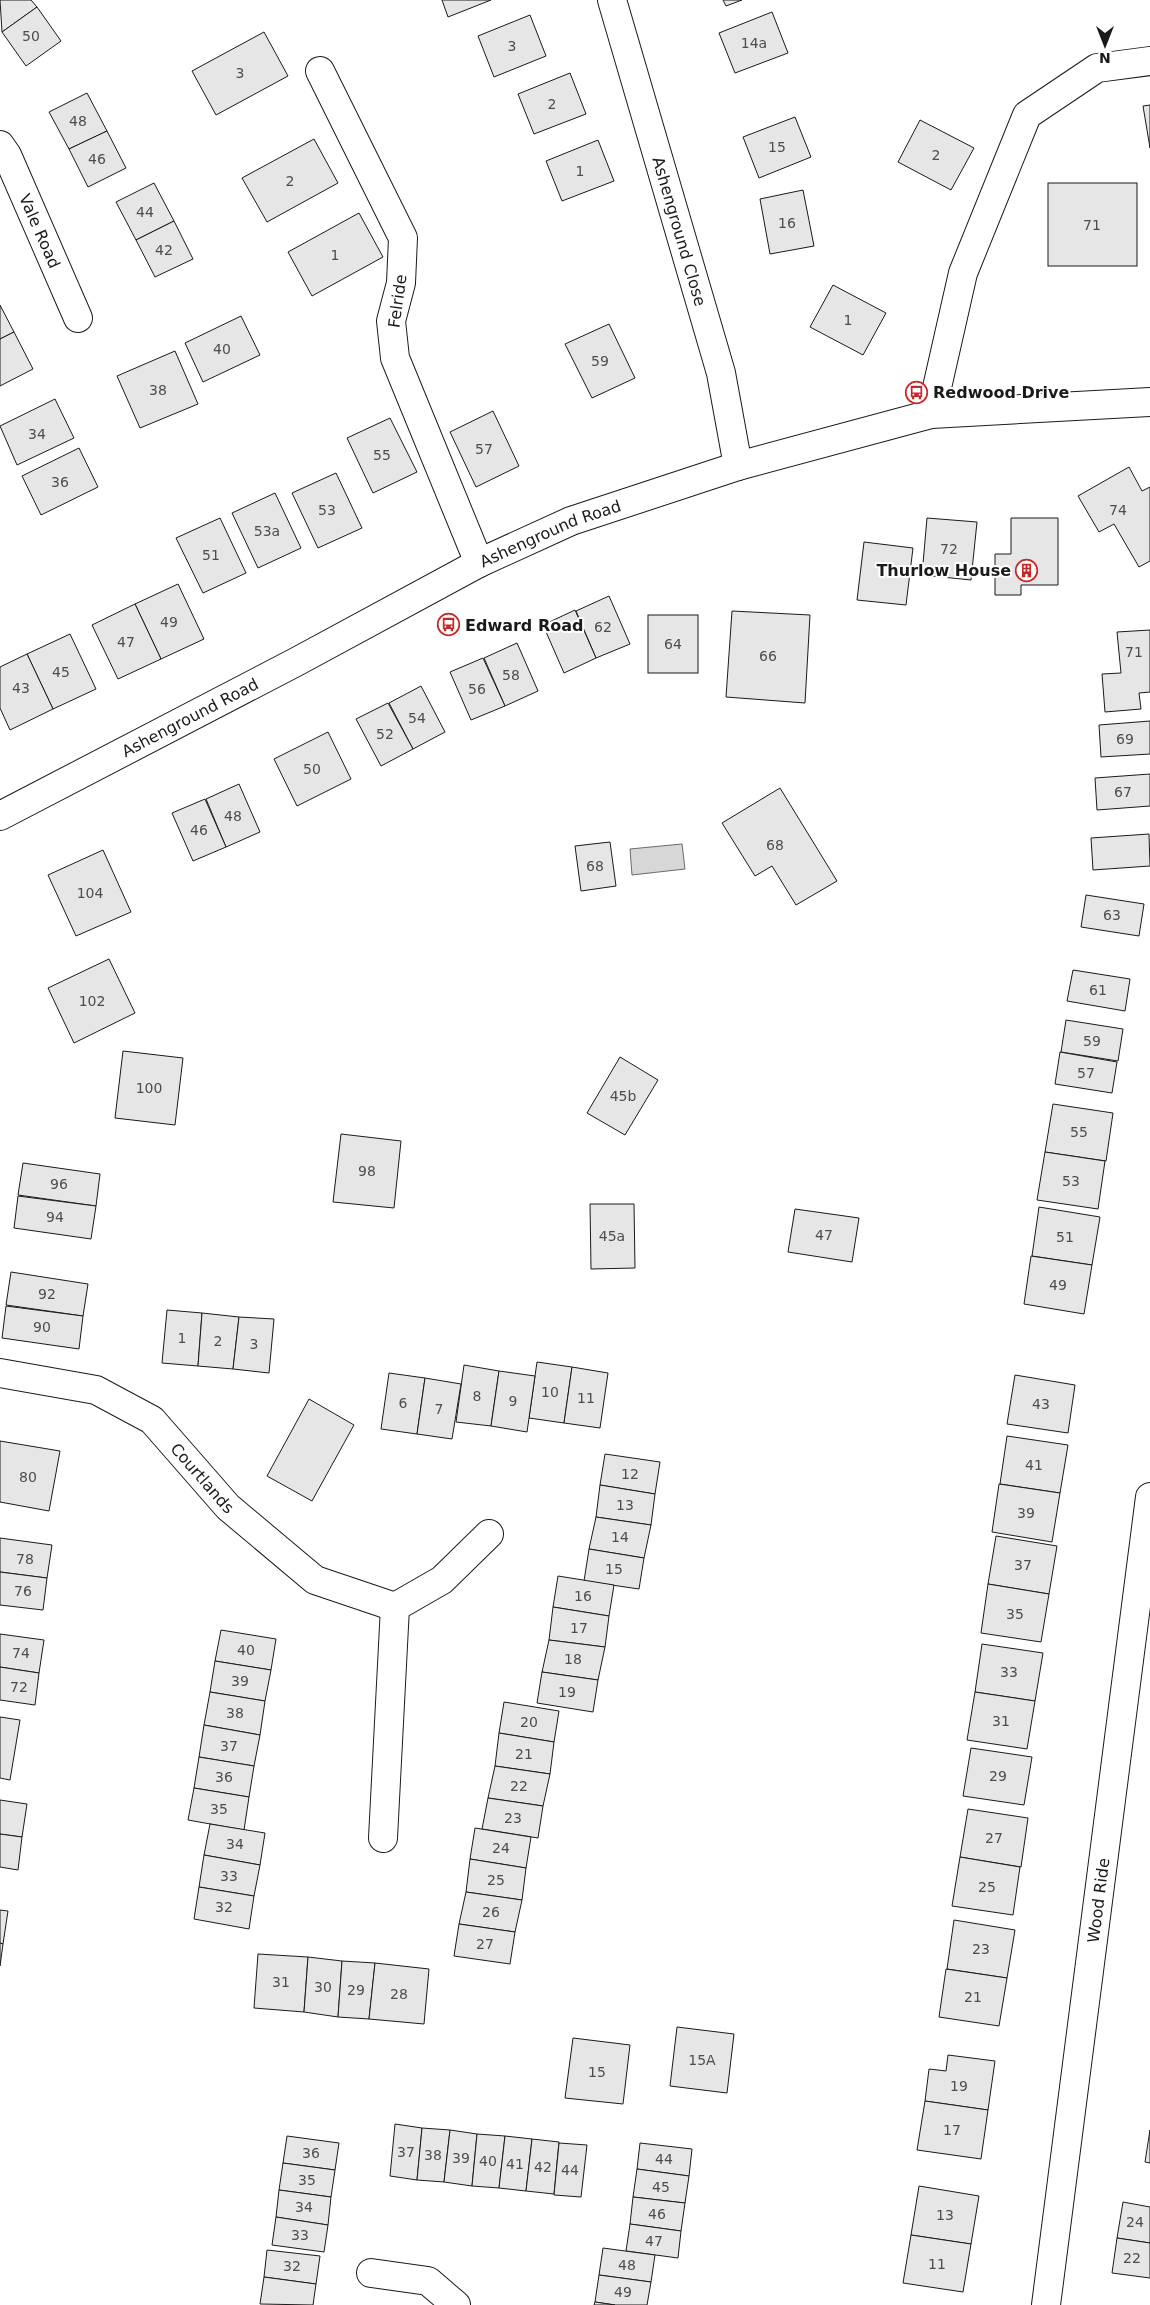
<svg xmlns="http://www.w3.org/2000/svg" width="1150" height="2305" viewBox="0 0 1150 2305" font-family="'DejaVu Sans',sans-serif">
<style>
.water{fill:#d7d7d7;stroke:#6a6a6a}
.building{fill:#e6e6e6;stroke:#1a1a1a}
.lines{fill:none;stroke-linecap:round;stroke-linejoin:round}
.minor-casing{stroke:#1a1a1a;stroke-width:30}
.minor{stroke:#fff;stroke-width:28}
.labels{text-anchor:middle;stroke-width:4;stroke-linejoin:round;paint-order:stroke}
.number-label{font-size:14px;fill:#4d4d4d}
.street-label{font-size:16px;fill:#1a1a1a;stroke:#fff}
.poi-label{font-size:16px;font-weight:bold;fill:#1a1a1a;stroke:#fff;text-anchor:start}
</style>
<rect width="100%" height="100%" fill="#fff"/>
<path class="water" d="M682,844L685,869L632,875L630,849Z"/>
<g class="building">
<path d="M0,0H31L37,7L2,32Z"/>
<path d="M442,0H491L448,17Z"/>
<path d="M723,0H742L726,6Z"/>
<path d="M37,7L61,41L26,66L2,32Z"/>
<path d="M772,12L788,53L735,73L719,33Z"/>
<path d="M530,15L546,56L494,77L478,36Z"/>
<path d="M264,32L288,76L216,115L192,71Z"/>
<path d="M570,73L586,114L534,134L518,94Z"/>
<path d="M87,93L107,131L69,149L49,112Z"/>
<path d="M1150,105V148L1143,106Z"/>
<path d="M795,117L811,157L759,178L743,137Z"/>
<path d="M920,120L974,148L951,190L898,162Z"/>
<path d="M107,131L126,168L88,187L69,149Z"/>
<path d="M314,139L338,183L267,222L242,178Z"/>
<path d="M598,140L614,181L562,201L546,161Z"/>
<path d="M154,183L174,221L136,240L116,202Z"/>
<rect x="1048" y="183" width="89" height="83"/>
<path d="M803,190L814,246L770,254L760,199Z"/>
<path d="M359,213L383,257L312,296L288,252Z"/>
<path d="M174,221L193,259L155,277L136,240Z"/>
<path d="M833,285L886,313L863,355L810,327Z"/>
<path d="M0,305L14,332L0,339Z"/>
<path d="M241,316L260,355L203,382L185,343Z"/>
<path d="M609,324L635,378L592,398L565,344Z"/>
<path d="M14,332L33,369L0,386V339Z"/>
<path d="M175,351L198,404L140,428L117,376Z"/>
<path d="M55,399L74,438L17,465L0,426Z"/>
<path d="M493,411L519,466L476,487L450,432Z"/>
<path d="M390,418L417,472L373,493L347,438Z"/>
<path d="M79,448L98,487L41,515L22,476Z"/>
<path d="M1129,467L1142,491L1150,487V561L1139,567L1114,524L1099,532L1078,496Z"/>
<path d="M336,473L362,528L318,548L292,493Z"/>
<path d="M275,493L301,548L258,568L232,513Z"/>
<path d="M220,518L246,573L203,593L176,538Z"/>
<path d="M927,518L977,522L971,580L922,575Z"/>
<path d="M1011,518H1058V585H1021V595H995V554H1011Z"/>
<path d="M864,542L913,548L906,605L857,600Z"/>
<path d="M178,584L204,639L161,659L135,604Z"/>
<path d="M609,596L630,644L596,658L576,611Z"/>
<path d="M135,604L161,659L118,679L92,625Z"/>
<path d="M575,610L596,658L564,673L543,625Z"/>
<path d="M732,611L810,615L805,703L726,697Z"/>
<rect x="648" y="615" width="50" height="58"/>
<path d="M1150,630V692L1139,693L1141,709L1105,712L1102,674L1121,673L1117,632Z"/>
<path d="M70,634L96,689L53,709L27,654Z"/>
<path d="M517,643L538,691L505,706L484,658Z"/>
<path d="M27,654L53,709L10,730L0,708V667Z"/>
<path d="M483,658L505,706L471,720L450,672Z"/>
<path d="M421,686L445,732L413,749L389,703Z"/>
<path d="M388,703L413,749L381,766L356,719Z"/>
<path d="M1150,721V754L1101,757L1099,725Z"/>
<path d="M328,732L351,779L297,806L274,759Z"/>
<path d="M1150,774V806L1097,810L1095,778Z"/>
<path d="M239,784L260,832L226,847L206,799Z"/>
<path d="M780,788L837,881L796,905L772,866L755,876L722,823Z"/>
<path d="M205,799L226,847L193,861L172,813Z"/>
<path d="M1149,834L1150,866L1093,870L1091,838Z"/>
<path d="M610,842L616,886L581,891L575,846Z"/>
<path d="M103,850L131,912L76,936L48,875Z"/>
<path d="M1086,895L1144,904L1139,936L1081,927Z"/>
<path d="M109,959L135,1013L74,1043L48,988Z"/>
<path d="M1073,970L1130,979L1125,1011L1067,1001Z"/>
<path d="M1066,1020L1123,1029L1118,1061L1061,1052Z"/>
<path d="M123,1051L183,1058L175,1125L115,1118Z"/>
<path d="M1060,1052L1117,1062L1112,1093L1055,1084Z"/>
<path d="M620,1057L658,1080L625,1135L587,1113Z"/>
<path d="M1053,1104L1113,1113L1106,1161L1045,1152Z"/>
<path d="M341,1134L401,1141L394,1208L333,1202Z"/>
<path d="M1045,1152L1105,1161L1098,1209L1037,1200Z"/>
<path d="M23,1163L100,1174L96,1206L18,1195Z"/>
<path d="M18,1196L96,1206L91,1239L14,1228Z"/>
<path d="M590,1204H634L635,1268L591,1269Z"/>
<path d="M1039,1207L1100,1217L1092,1265L1032,1256Z"/>
<path d="M795,1209L859,1218L852,1262L788,1252Z"/>
<path d="M1031,1256L1092,1265L1084,1314L1024,1304Z"/>
<path d="M11,1272L88,1284L83,1316L6,1305Z"/>
<path d="M6,1306L83,1316L79,1349L2,1338Z"/>
<path d="M167,1310L202,1313L198,1366L162,1363Z"/>
<path d="M202,1313L239,1317L233,1369L198,1366Z"/>
<path d="M239,1317L274,1319L269,1373L233,1369Z"/>
<path d="M537,1362L572,1367L564,1423L529,1418Z"/>
<path d="M464,1365L499,1371L491,1426L456,1422Z"/>
<path d="M572,1367L608,1373L600,1428L564,1423Z"/>
<path d="M499,1371L535,1376L527,1432L491,1426Z"/>
<path d="M389,1373L425,1378L417,1434L381,1429Z"/>
<path d="M1015,1375L1075,1385L1068,1433L1007,1424Z"/>
<path d="M425,1378L461,1384L452,1439L417,1434Z"/>
<path d="M309,1399L354,1425L312,1501L267,1476Z"/>
<path d="M1007,1436L1068,1445L1060,1493L1000,1484Z"/>
<path d="M0,1441L60,1451L49,1511L0,1502Z"/>
<path d="M605,1454L660,1462L655,1494L600,1485Z"/>
<path d="M999,1484L1060,1493L1052,1542L992,1532Z"/>
<path d="M600,1485L655,1494L651,1525L596,1517Z"/>
<path d="M596,1517L651,1525L644,1558L589,1549Z"/>
<path d="M996,1536L1057,1546L1049,1594L988,1584Z"/>
<path d="M0,1538L52,1545L47,1578L0,1572Z"/>
<path d="M589,1549L644,1558L639,1589L584,1581Z"/>
<path d="M0,1572L47,1578L43,1610L0,1605Z"/>
<path d="M558,1576L614,1585L609,1616L553,1607Z"/>
<path d="M988,1584L1049,1594L1041,1642L981,1633Z"/>
<path d="M553,1607L609,1616L605,1647L549,1640Z"/>
<path d="M221,1630L276,1639L271,1670L215,1661Z"/>
<path d="M0,1634L44,1640L39,1673L0,1667Z"/>
<path d="M549,1640L605,1647L598,1680L542,1672Z"/>
<path d="M982,1644L1043,1653L1035,1701L975,1692Z"/>
<path d="M215,1661L271,1670L265,1701L210,1692Z"/>
<path d="M0,1667L39,1673L35,1705L0,1700Z"/>
<path d="M542,1672L598,1680L593,1712L537,1703Z"/>
<path d="M210,1692L265,1701L260,1735L204,1725Z"/>
<path d="M975,1692L1035,1701L1027,1749L967,1740Z"/>
<path d="M504,1702L559,1711L554,1742L499,1733Z"/>
<path d="M0,1717L20,1720L10,1780L0,1778Z"/>
<path d="M204,1725L260,1735L254,1766L199,1757Z"/>
<path d="M499,1733L554,1742L550,1774L495,1766Z"/>
<path d="M971,1748L1032,1757L1024,1805L963,1796Z"/>
<path d="M199,1757L254,1766L249,1797L194,1788Z"/>
<path d="M495,1766L550,1774L543,1806L488,1798Z"/>
<path d="M194,1788L249,1797L244,1830L188,1820Z"/>
<path d="M488,1798L543,1806L538,1838L482,1829Z"/>
<path d="M0,1800L27,1804L22,1837L0,1834Z"/>
<path d="M968,1809L1028,1818L1021,1867L960,1857Z"/>
<path d="M210,1824L265,1833L260,1865L204,1855Z"/>
<path d="M475,1828L531,1837L526,1868L470,1859Z"/>
<path d="M0,1834L22,1837L18,1870L0,1867Z"/>
<path d="M204,1855L260,1865L254,1896L199,1887Z"/>
<path d="M960,1857L1020,1867L1013,1915L952,1906Z"/>
<path d="M470,1859L526,1868L522,1900L466,1892Z"/>
<path d="M199,1887L254,1896L249,1929L194,1919Z"/>
<path d="M466,1892L522,1900L515,1932L459,1924Z"/>
<path d="M0,1910L8,1911L3,1944L0,1943Z"/>
<path d="M954,1920L1015,1930L1007,1978L947,1969Z"/>
<path d="M459,1924L515,1932L510,1964L454,1956Z"/>
<path d="M0,1943L3,1944L0,1966Z"/>
<path d="M258,1954L308,1957L304,2012L254,2008Z"/>
<path d="M308,1957L342,1961L338,2017L304,2012Z"/>
<path d="M342,1961L375,1963L369,2019L338,2017Z"/>
<path d="M375,1963L429,1969L424,2024L369,2019Z"/>
<path d="M946,1969L1007,1978L999,2026L939,2017Z"/>
<path d="M677,2027L734,2034L727,2093L670,2086Z"/>
<path d="M573,2038L630,2045L623,2104L565,2098Z"/>
<path d="M948,2055L995,2061L988,2110L925,2101L929,2069L946,2071Z"/>
<path d="M925,2101L988,2110L981,2159L917,2150Z"/>
<path d="M395,2124L422,2128L417,2180L390,2176Z"/>
<path d="M422,2128L450,2130L444,2182L417,2180Z"/>
<path d="M450,2130L477,2134L472,2186L444,2182Z"/>
<path d="M1150,2130V2163L1145,2162Z"/>
<path d="M477,2134L505,2136L499,2188L472,2186Z"/>
<path d="M287,2136L339,2143L335,2170L283,2163Z"/>
<path d="M505,2136L532,2139L526,2191L499,2188Z"/>
<path d="M532,2139L559,2142L554,2194L526,2191Z"/>
<path d="M559,2143L587,2145L581,2197L554,2195Z"/>
<path d="M640,2143L692,2149L689,2176L637,2169Z"/>
<path d="M283,2163L335,2170L331,2197L279,2190Z"/>
<path d="M637,2169L689,2176L685,2203L633,2197Z"/>
<path d="M919,2186L979,2196L971,2244L911,2235Z"/>
<path d="M279,2190L331,2197L328,2225L276,2217Z"/>
<path d="M633,2197L685,2203L681,2231L630,2224Z"/>
<path d="M1123,2202L1150,2207V2243L1117,2238Z"/>
<path d="M276,2217L328,2225L324,2252L272,2245Z"/>
<path d="M630,2224L681,2231L678,2258L626,2251Z"/>
<path d="M911,2235L971,2244L963,2292L903,2283Z"/>
<path d="M1117,2238L1150,2243V2278L1112,2273Z"/>
<path d="M603,2248L655,2255L651,2282L599,2275Z"/>
<path d="M267,2250L320,2256L316,2284L264,2277Z"/>
<path d="M599,2275L651,2282L647,2305H615L595,2302Z"/>
<path d="M264,2277L316,2284L313,2305L260,2304Z"/>
<path d="M595,2302L615,2305H594Z"/>
</g>
<g class="lines">
<defs>
<g id="minor">
<path id="s1" d="M612,0L721,373L738,466"/>
<path d="M320,71L403,238L401,283L391,321L395,358L479,563"/>
<path id="s2" d="M0,145L7,155L78,318"/>
<path d="M931,414L963,273L1027,115L1097,68L1150,61"/>
<path id="s3" d="M0,816L296,662L479,563L571,521L738,466L931,414L1150,402"/>
<path id="s4" d="M0,1373L96,1390L152,1420L228,1507L315,1580L395,1607"/>
<path d="M383,1838L395,1607L442,1580L489,1534"/>
<path d="M371,2273L428,2281L456,2305"/>
<path id="s5" d="M1046,2305L1150,1497"/>
</g>
</defs>
<use href="#minor" class="minor-casing"/>
<use href="#minor" class="minor"/>
</g>
<defs>
<symbol id="bus-ring" viewBox="-11 -11 22 22"><circle r="9.5" fill="#fff" stroke="#c62828" stroke-width="1.5"/><path d="M-5-6H5V4H4V6H2V4H-2V6H-4V4H-5ZM-3.5-4V0h7V-4ZM-3.5 1.2v1.5H-2V1.2ZM2 1.2v1.5H3.5V1.2Z" fill="#c62828"/></symbol>
<symbol id="building-ring" viewBox="-11 -11 22 22"><circle r="9.5" fill="#fff" stroke="#c62828" stroke-width="1.5"/><path d="M-4-6H4V6H1V3H-1V6H-4ZM-2.5-4.3h1.7v1.8h-1.7ZM.8-4.3h1.7v1.8H.8ZM-2.5-1h1.7V.8h-1.7ZM.8-1h1.7V.8H.8Z" fill="#c62828"/></symbol>
</defs>
<g fill-rule="evenodd">
<use href="#bus-ring" x="904" y="380" width="25" height="25"/>
<use href="#building-ring" x="1014" y="558" width="25" height="25"/>
<use href="#bus-ring" x="436" y="612" width="25" height="25"/>
</g>
<g class="labels">
<g class="number-label">
<text x="31" y="41">50</text>
<text x="754" y="48">14a</text>
<text x="512" y="51">3</text>
<text x="240" y="78">3</text>
<text x="552" y="109">2</text>
<text x="78" y="126">48</text>
<text x="777" y="152">15</text>
<text x="936" y="160">2</text>
<text x="97" y="164">46</text>
<text x="580" y="176">1</text>
<text x="290" y="186">2</text>
<text x="145" y="217">44</text>
<text x="787" y="228">16</text>
<text x="1092" y="230">71</text>
<text x="164" y="255">42</text>
<text x="335" y="260">1</text>
<text x="848" y="325">1</text>
<text x="222" y="354">40</text>
<text x="600" y="366">59</text>
<text x="158" y="395">38</text>
<text x="37" y="439">34</text>
<text x="484" y="454">57</text>
<text x="382" y="460">55</text>
<text x="60" y="487">36</text>
<text x="327" y="515">53</text>
<text x="1118" y="515">74</text>
<text x="267" y="536">53a</text>
<text x="949" y="554">72</text>
<text x="211" y="560">51</text>
<text x="169" y="627">49</text>
<text x="603" y="632">62</text>
<text x="126" y="647">47</text>
<text x="673" y="649">64</text>
<text x="1134" y="657">71</text>
<text x="768" y="661">66</text>
<text x="61" y="677">45</text>
<text x="511" y="680">58</text>
<text x="21" y="693">43</text>
<text x="477" y="694">56</text>
<text x="417" y="723">54</text>
<text x="385" y="739">52</text>
<text x="1125" y="744">69</text>
<text x="312" y="774">50</text>
<text x="1123" y="797">67</text>
<text x="233" y="821">48</text>
<text x="199" y="835">46</text>
<text x="775" y="850">68</text>
<text x="595" y="871">68</text>
<text x="90" y="898">104</text>
<text x="1112" y="920">63</text>
<text x="1098" y="995">61</text>
<text x="92" y="1006">102</text>
<text x="1092" y="1046">59</text>
<text x="1086" y="1078">57</text>
<text x="149" y="1093">100</text>
<text x="623" y="1101">45b</text>
<text x="1079" y="1137">55</text>
<text x="367" y="1176">98</text>
<text x="1071" y="1186">53</text>
<text x="59" y="1189">96</text>
<text x="55" y="1222">94</text>
<text x="824" y="1240">47</text>
<text x="612" y="1241">45a</text>
<text x="1065" y="1242">51</text>
<text x="1058" y="1290">49</text>
<text x="47" y="1299">92</text>
<text x="42" y="1332">90</text>
<text x="182" y="1343">1</text>
<text x="218" y="1346">2</text>
<text x="254" y="1349">3</text>
<text x="550" y="1397">10</text>
<text x="477" y="1401">8</text>
<text x="586" y="1403">11</text>
<text x="513" y="1406">9</text>
<text x="403" y="1408">6</text>
<text x="1041" y="1409">43</text>
<text x="439" y="1414">7</text>
<text x="1034" y="1470">41</text>
<text x="630" y="1479">12</text>
<text x="28" y="1482">80</text>
<text x="625" y="1510">13</text>
<text x="1026" y="1518">39</text>
<text x="620" y="1542">14</text>
<text x="25" y="1564">78</text>
<text x="1023" y="1570">37</text>
<text x="614" y="1574">15</text>
<text x="23" y="1596">76</text>
<text x="583" y="1601">16</text>
<text x="1015" y="1619">35</text>
<text x="579" y="1633">17</text>
<text x="246" y="1655">40</text>
<text x="21" y="1658">74</text>
<text x="573" y="1664">18</text>
<text x="1009" y="1677">33</text>
<text x="240" y="1686">39</text>
<text x="19" y="1692">72</text>
<text x="567" y="1697">19</text>
<text x="235" y="1718">38</text>
<text x="1001" y="1726">31</text>
<text x="529" y="1727">20</text>
<text x="229" y="1751">37</text>
<text x="524" y="1759">21</text>
<text x="998" y="1781">29</text>
<text x="224" y="1782">36</text>
<text x="519" y="1791">22</text>
<text x="219" y="1814">35</text>
<text x="513" y="1823">23</text>
<text x="994" y="1843">27</text>
<text x="235" y="1849">34</text>
<text x="501" y="1853">24</text>
<text x="229" y="1881">33</text>
<text x="496" y="1885">25</text>
<text x="987" y="1892">25</text>
<text x="224" y="1912">32</text>
<text x="491" y="1917">26</text>
<text x="485" y="1949">27</text>
<text x="981" y="1954">23</text>
<text x="281" y="1987">31</text>
<text x="323" y="1992">30</text>
<text x="356" y="1995">29</text>
<text x="399" y="1999">28</text>
<text x="973" y="2002">21</text>
<text x="702" y="2065">15A</text>
<text x="597" y="2077">15</text>
<text x="959" y="2091">19</text>
<text x="952" y="2135">17</text>
<text x="406" y="2157">37</text>
<text x="311" y="2158">36</text>
<text x="433" y="2160">38</text>
<text x="461" y="2163">39</text>
<text x="664" y="2164">44</text>
<text x="488" y="2166">40</text>
<text x="515" y="2169">41</text>
<text x="543" y="2172">42</text>
<text x="570" y="2175">44</text>
<text x="307" y="2185">35</text>
<text x="661" y="2192">45</text>
<text x="304" y="2212">34</text>
<text x="657" y="2219">46</text>
<text x="945" y="2220">13</text>
<text x="1135" y="2227">24</text>
<text x="300" y="2240">33</text>
<text x="654" y="2246">47</text>
<text x="1132" y="2263">22</text>
<text x="937" y="2269">11</text>
<text x="627" y="2270">48</text>
<text x="292" y="2271">32</text>
<text x="623" y="2297">49</text>
</g>
<g class="street-label">
<text dy="6" stroke="none"><textPath href="#s2" startOffset="95">Vale Road</textPath></text>
<text dy="6" stroke="none"><textPath href="#s1" startOffset="241">Ashenground Close</textPath></text>
<text transform="translate(397 301) rotate(-82)" y="6">Felride</text>
<text dy="6" stroke="none"><textPath href="#s3" startOffset="619">Ashenground Road</textPath></text>
<text dy="6" stroke="none"><textPath href="#s3" startOffset="214">Ashenground Road</textPath></text>
<text dy="6" stroke="none"><textPath href="#s4" startOffset="238">Courtlands</textPath></text>
<text dy="6" stroke="none"><textPath href="#s5" startOffset="408">Wood Ride</textPath></text>
</g>
<g class="poi-label">
<text x="933" y="398">Redwood Drive</text>
<text x="1011" y="576" text-anchor="end">Thurlow House</text>
<text x="465" y="631">Edward Road</text>
</g>
</g>
<g transform="translate(1105 45) rotate(180)" stroke="#ffffff" stroke-width="4" paint-order="stroke">
<path d="M0-4L9 19L0 12L-9 19Z" fill="#1a1a1a"/>
<text y="-8" font-size="14" font-weight="bold" text-anchor="middle" fill="#1a1a1a">N</text>
</g>
</svg>
